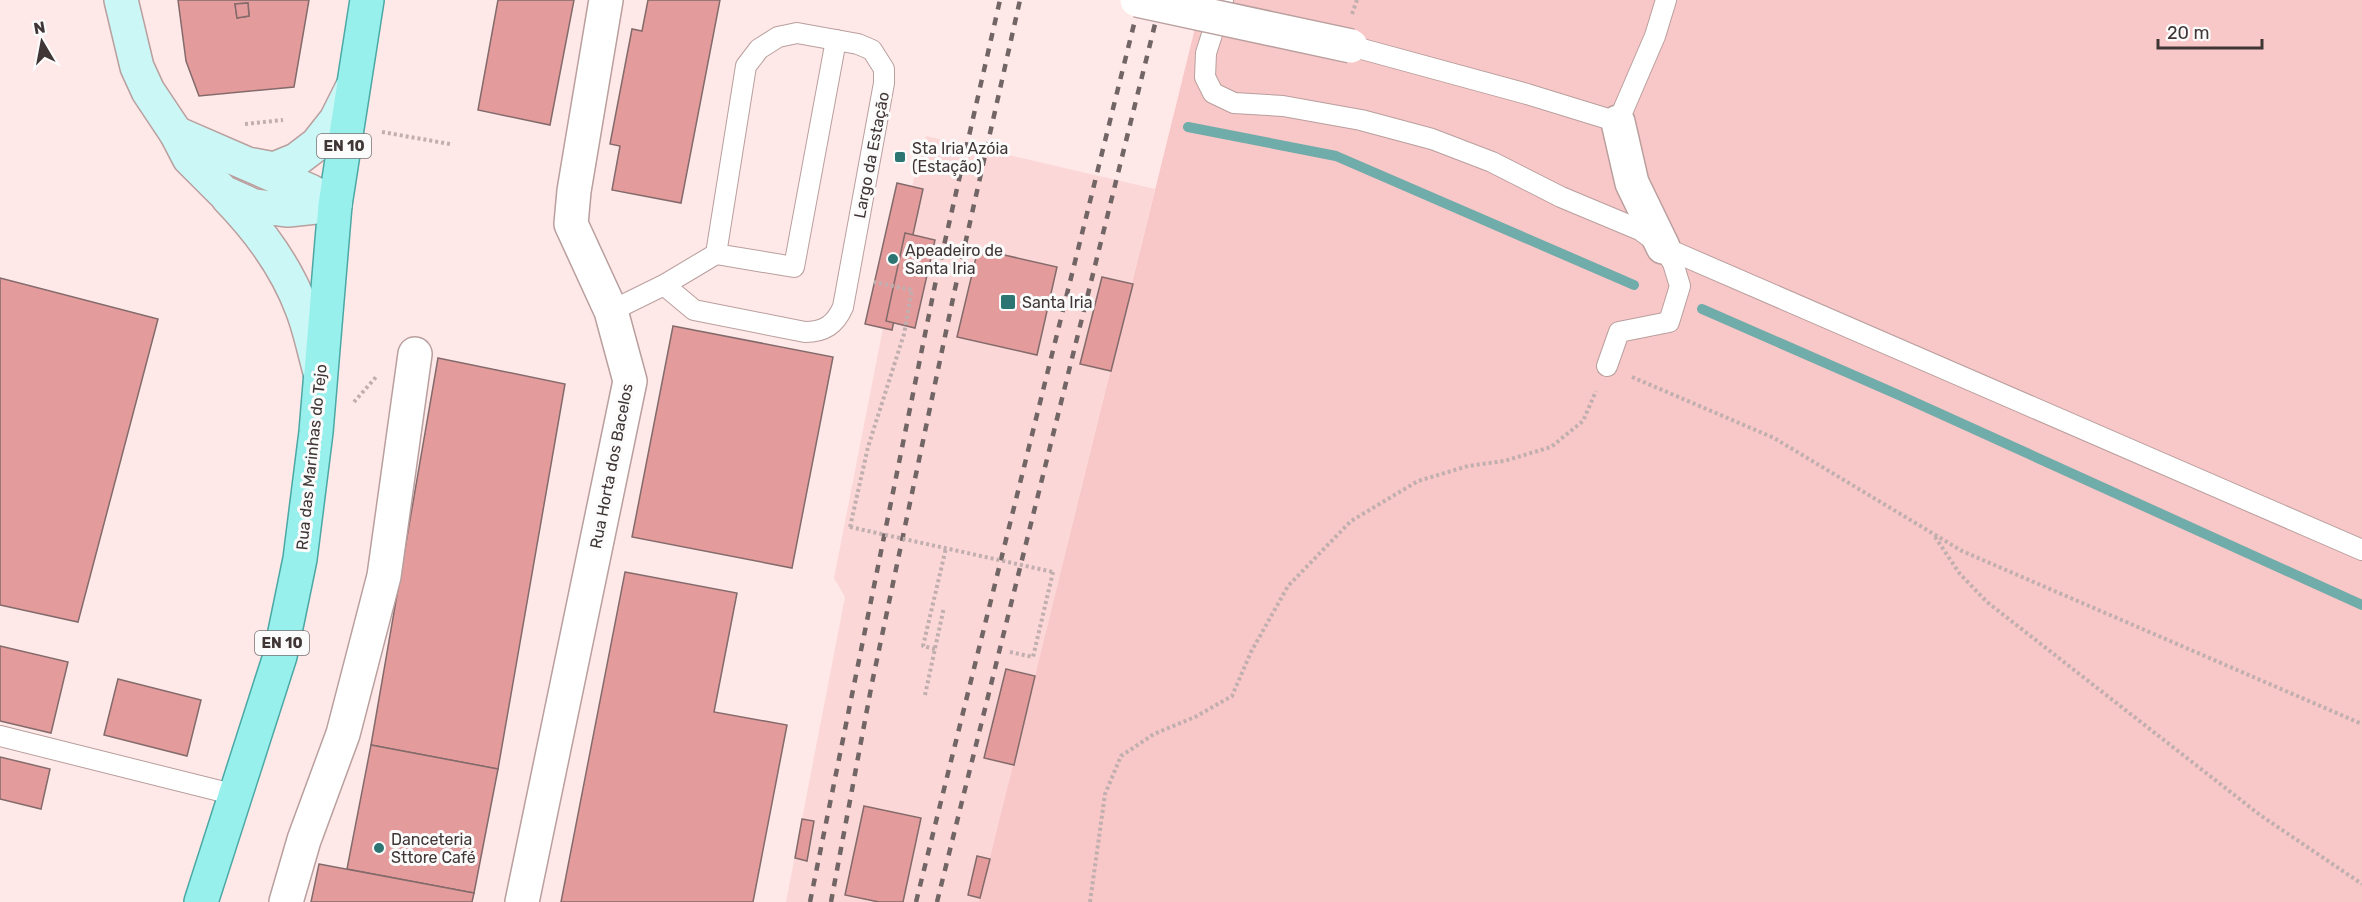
<svg xmlns="http://www.w3.org/2000/svg" width="2362" height="902" viewBox="0 0 2362 902" font-family="Rubik,sans-serif">
<style>
.built{fill:#fcd7d7}
.green{fill:#f8c7c7}
.lines{fill:none;stroke-linecap:round;stroke-linejoin:round}
.stream{stroke:#6facaa;stroke-width:10}
.building{fill:#e49b9c;stroke:#846b6b;stroke-width:1.5;fill-rule:evenodd}
.lane-casing{stroke:#b99f9e;stroke-width:22}
.street-casing{stroke:#b99f9e;stroke-width:36}
.secondary-casing{stroke:#b99f9e;stroke-width:36}
.primary-casing{stroke:#4ca8a4;stroke-width:36}
.path{stroke:#c1afaf;stroke-width:4;stroke-dasharray:3 3;stroke-linecap:butt}
.lane{stroke:#fff;stroke-width:20}
.street{stroke:#fff;stroke-width:33}
.secondary{stroke:#cbf8f6;stroke-width:33}
.primary{stroke:#97f0ec;stroke-width:33}
.rail{stroke:#726565;stroke-width:4.5;stroke-dasharray:8 8;stroke-linecap:butt}
.street-bridge-casing{stroke:#b99f9e;stroke-width:36;stroke-linecap:butt}
.path-bridge{stroke:#c1afaf;stroke-width:4;stroke-dasharray:3 3;stroke-linecap:butt}
.street-bridge{stroke:#fff;stroke-width:33}
.poi-dot{fill:#2c7572;stroke:#fbfbfb;stroke-width:2}
.labels{text-anchor:middle;stroke-width:6;stroke-linejoin:round;paint-order:stroke}
.shield{fill:#fbfbfb;stroke:#787171;stroke-width:1.5}
.shield-label{font-size:15px;font-weight:bold;fill:#403636}
.poi-label{font-size:16px;fill:#403636;stroke:#fbfbfb;text-anchor:start}
.street-label{font-size:16px;fill:#403636;stroke:#fbfbfb}
</style>
<rect width="100%" height="100%" fill="#ffe8e8"/>
<path class="built" d="M926,136L1155,189L979,902H786L845,597L834,578L883,328L865,324L897,183L912,186Z"/>
<path class="green" d="M1202,0H2362V902H979Z"/>
<g class="lines">
<g class="stream">
<path d="M1188,127L1336,156L1634,285"/>
<path d="M1702,309L1901,396L2362,605"/>
</g>
</g>
<g class="building">
<path d="M178,0H309L294,87L199,96L186,61ZM248,3L249,16L237,18L235,4Z"/>
<path d="M498,0H574L550,125L478,110Z"/>
<path d="M648,0H720L681,203L612,190L620,146L610,144L632,29L642,31Z"/>
<path d="M248,3L249,16L237,18L235,4Z"/>
<path d="M897,183L923,189L892,330L865,324Z"/>
<path d="M905,233L935,240L915,328L886,321Z"/>
<path d="M978,249L1057,267L1037,355L957,337Z"/>
<path d="M1102,277L1133,284L1111,371L1080,364Z"/>
<path d="M0,278L158,319L78,622L0,605Z"/>
<path d="M673,326L833,357L792,568L632,537Z"/>
<path d="M438,358L565,384L498,769L371,745Z"/>
<path d="M625,572L737,593L714,712L787,725L753,902H561Z"/>
<path d="M0,646L68,662L51,733L0,721Z"/>
<path d="M1006,669L1035,676L1014,765L984,758Z"/>
<path d="M118,679L201,700L187,756L104,735Z"/>
<path d="M371,745L498,769L474,893L347,869Z"/>
<path d="M0,757L50,769L41,809L0,799Z"/>
<path d="M864,806L921,818L903,902H879L845,895Z"/>
<path d="M802,819L814,821L807,861L795,858Z"/>
<path d="M977,856L990,859L980,898L968,895Z"/>
<path d="M319,864L474,893L472,902H311Z"/>
</g>
<g class="lines">
<defs>
<g id="lane">
<path d="M1223,0L1206,53L1205,77L1213,93L1234,103L1283,106L1361,120L1432,139L1492,162L1561,197L1640,230L1663,247L1673,263L1680,286L1669,322L1619,332L1607,366"/>
<path d="M1351,46L1527,94L1618,122L1655,36L1666,0"/>
<path d="M1663,247L2362,550"/>
<path d="M716,254L794,267L836,40"/>
<path d="M611,311L664,285L716,254L746,66L759,49L778,37L797,33L858,44L872,50L884,69V83L843,307C835,325 824,332 805,332L694,310L664,285"/>
<path d="M0,736L236,795"/>
</g>
<g id="street">
<path d="M1618,122L1632,183L1663,247"/>
<path d="M286,902L304,840L343,734L384,576L415,354"/>
<path d="M522,902L630,381L611,311L571,224L574,191L606,0"/>
</g>
<g id="secondary">
<path d="M121,0L137,67L148,91L176,133L189,158L223,192L254,206L288,210L335,205"/>
<path d="M176,133L310,191L335,205"/>
<path d="M253,165L274,169L296,160L317,144L336,120L352,88"/>
<path d="M228,198C260,231 286,266 302,309C310,329 314,351 320,372"/>
</g>
<path id="primary" d="M201,902L280,656L300,559L316,432L335,205L367,0"/>
</defs>
<use href="#lane" class="lane-casing"/>
<use href="#street" class="street-casing"/>
<use href="#secondary" class="secondary-casing"/>
<use href="#primary" class="primary-casing"/>
<g class="path">
<path d="M1352,14L1357,0"/>
<path d="M245,124L283,120"/>
<path d="M382,132L450,144"/>
<path d="M1632,377L1774,438L1962,551L2362,724"/>
<path d="M354,402L376,377"/>
<path d="M850,527L868,447L904,334L912,290L874,282"/>
<path d="M1935,537L1960,574L1987,602L2260,815L2362,884"/>
<path d="M935,649L923,646L946,548"/>
<path d="M1010,652L1033,657L1053,572"/>
<path d="M925,695L944,607"/>
<path d="M1090,902L1105,794L1121,756L1154,734L1195,717L1232,696L1251,652L1288,586L1351,521L1418,481L1468,466L1504,461L1551,447L1583,421L1596,391"/>
</g>
<use href="#lane" class="lane"/>
<use href="#street" class="street"/>
<use href="#secondary" class="secondary"/>
<use href="#primary" class="primary"/>
<g class="rail">
<path d="M810,902L935,285L1000,0"/>
<path d="M831,902L872,683L955,289L1020,0"/>
<path d="M916,902L1140,0"/>
<path d="M937,902L1161,0"/>
</g>
<defs>
<path id="street-bridge" d="M1137,0L1351,46"/>
</defs>
<use href="#street-bridge" class="street-bridge-casing"/>
<path class="path-bridge" d="M850,527L1053,572"/>
<use href="#street-bridge" class="street-bridge"/>
</g>
<g class="poi-dot">
<rect x="894" y="151" width="12" height="12" rx="3"/>
<circle cx="893" cy="259" r="6"/>
<rect x="1000" y="294" width="16" height="16" rx="3"/>
<circle cx="379" cy="848" r="6"/>
</g>
<g class="labels">
<g class="shield">
<rect x="317" y="134" width="54" height="24" rx="4.5"/>
<rect x="255" y="631" width="54" height="24" rx="4.5"/>
</g>
<g class="shield-label">
<text x="344" y="151">EN 10</text>
<text x="282" y="648">EN 10</text>
</g>
<g class="poi-label">
<text x="912" y="154">Sta Iria Azóia<tspan x="912" dy="18">(Estação)</tspan></text>
<text x="905" y="256">Apeadeiro de<tspan x="905" dy="18">Santa Iria</tspan></text>
<text x="1022" y="308">Santa Iria</text>
<text x="391" y="845">Danceteria<tspan x="391" dy="18">Sttore Café</tspan></text>
</g>
<g class="street-label">
<text transform="translate(871 155) rotate(-79)" y="6">Largo da Estação</text>
<text transform="translate(311 457) rotate(-84)" y="6">Rua das Marinhas do Tejo</text>
<text transform="translate(611 466) rotate(-79)" y="6">Rua Horta dos Bacelos</text>
</g>
</g>
<g transform="translate(42 42) rotate(350)" stroke="#fbfbfb" stroke-width="4.5" paint-order="stroke">
<path d="M0-4.5L10 22L0 15L-10 22Z" fill="#403636"/>
<text y="-9" font-size="16" font-weight="bold" text-anchor="middle" fill="#403636">N</text>
</g>
<path d="M2158 39v9h104v-9" fill="none" stroke="#403636" stroke-width="3"/>
<text x="2167" y="39" font-size="18" fill="#403636" stroke="#fbfbfb" stroke-width="4.5" paint-order="stroke">20 m</text>
</svg>
